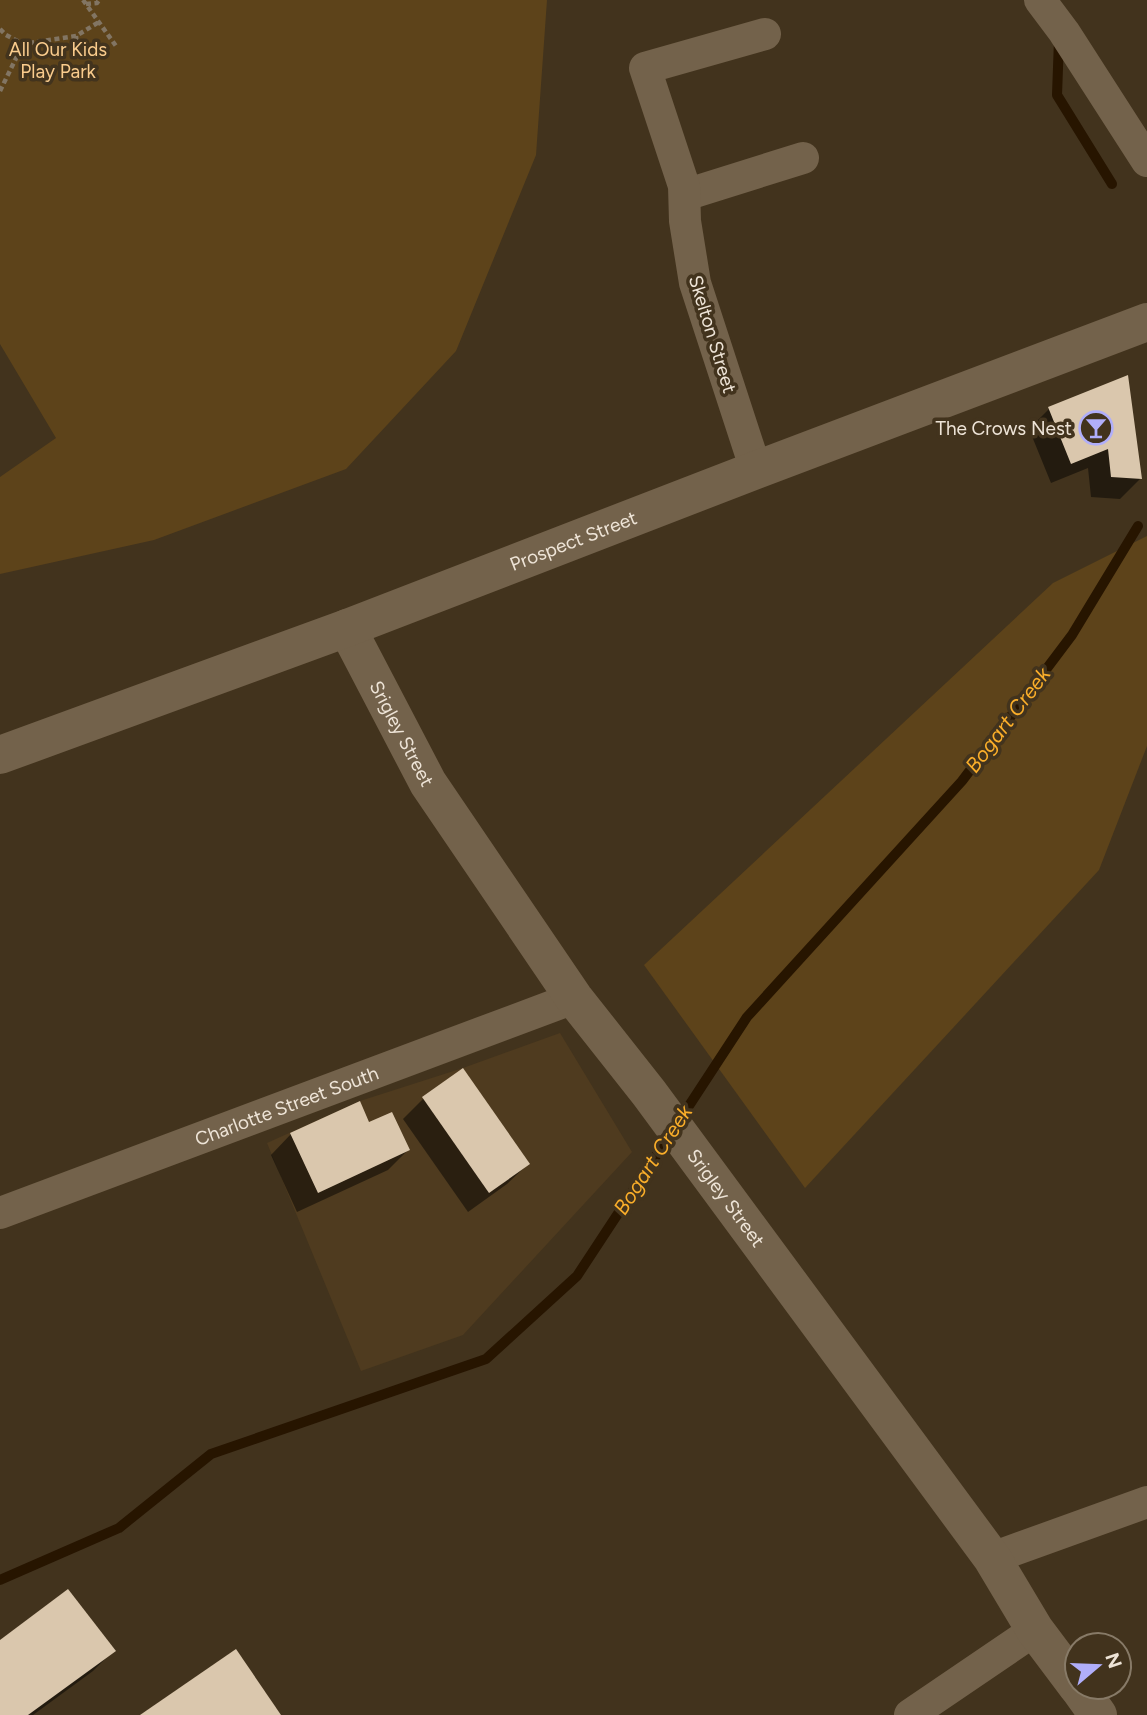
<svg xmlns="http://www.w3.org/2000/svg" width="1147" height="1715" viewBox="0 0 1147 1715" font-family="Figtree,sans-serif">
<style>
.built{fill:#4f3b1f}
.green{fill:#5d431a}
.shadow{fill:#0007}
.lines{fill:none;stroke-linecap:round;stroke-linejoin:round}
.stream{stroke:#271500;stroke-width:10}
.building{fill:#dac7ad}
.path{stroke:#827563;stroke-width:4.5;stroke-dasharray:5 3.5;stroke-linecap:butt}
.minor{stroke:#73624b;stroke-width:32}
.tertiary{stroke:#73624b;stroke-width:38}
.secondary{stroke:#73624b;stroke-width:38}
.labels{text-anchor:middle;stroke-width:7;stroke-linejoin:round;paint-order:stroke}
.park-label{font-size:19px;fill:#facc8d;stroke:#42331d}
.street-label{font-size:19px;fill:#eee4d7;stroke:#42331d}
.poi-label{font-size:19px;fill:#eee4d7;stroke:#42331d;text-anchor:end}
.water-label{font-size:21px;font-style:italic;fill:#faae2a;stroke:#42331d}
</style>
<rect width="100%" height="100%" fill="#42331d"/>
<path class="built" d="M560,1033L632,1152L463,1335L361,1371L267,1143L360,1101L463,1068Z"/>
<g class="green">
<path d="M0,0H547L536,155L456,351L346,469L154,540L0,574V477L56,438L0,344Z"/>
<path d="M1147,536V746L1099,870L805,1188L644,965L1053,583Z"/>
</g>
<g class="shadow">
<path d="M1127,377L1140,479L1120,499L1091,497L1088,468L1051,483L1029,429L1049,409Z"/>
<path d="M463,1071L528,1164L507,1184L468,1212L403,1119L423,1099Z"/>
<path d="M368,1125L408,1150L388,1170L297,1212L271,1155L291,1134Z"/>
<path d="M0,1643L113,1651L93,1671L33,1715H0Z"/>
</g>
<g class="lines">
<g class="stream">
<path d="M1059,40L1057,95L1112,184"/>
<path d="M679,1121L747,1017L962,781L1072,635L1138,526"/>
<path d="M0,1580L119,1528L211,1454L486,1359L577,1276L671,1133"/>
</g>
</g>
<g class="building">
<path d="M1128,375L1142,479L1111,477L1108,449L1071,464L1048,407Z"/>
<path d="M463,1068L530,1164L489,1193L422,1097Z"/>
<path d="M360,1101L369,1122L392,1112L410,1150L318,1193L290,1133Z"/>
<path d="M68,1589L116,1651L28,1715H0V1640Z"/>
<path d="M236,1649L281,1715H140Z"/>
</g>
<g class="lines">
<g class="path">
<path d="M83,0L116,46"/>
<path d="M86,4L97,3L99,0"/>
<path d="M0,29L6,35L23,44L76,36L99,22"/>
<path d="M76,36L78,60"/>
<path d="M0,91L23,44"/>
</g>
<g class="minor">
<path d="M1040,0L1064,32L1147,161"/>
<path d="M685,195L803,158"/>
<path d="M756,470L695,283L685,221L684,186L645,68L765,34"/>
<path id="s1" d="M0,1213L574,998"/>
<path d="M992,1558L1147,1502"/>
<path d="M910,1715L1035,1630"/>
</g>
<g class="tertiary">
<path id="s2" d="M347,628L428,783L574,998L649,1093L992,1558L1035,1630L1077,1686"/>
<path d="M1078,1687L1098,1715"/>
</g>
<path class="secondary" id="s3" d="M0,755L347,628L756,470L1147,322"/>
</g>
<defs>
<symbol id="bar-ring" viewBox="-11 -11 22 22"><circle r="9.5" fill="#42331d" stroke="#b0aefa" stroke-width="1.5"/><path d="M-6-5H6L.8 .8V4.5H3.5V6h-7V4.5H-.8V.8Z" fill="#b0aefa"/></symbol>
</defs>
<g fill-rule="evenodd">
<use href="#bar-ring" x="1077" y="409" width="38" height="38"/>
</g>
<g class="labels">
<g class="park-label">
<text x="58" y="56">All Our Kids<tspan x="58" dy="22">Play Park</tspan></text>
</g>
<g class="street-label">
<text transform="translate(713 334) rotate(73)" y="7">Skelton Street</text>
<text dy="7" stroke="none"><textPath href="#s3" startOffset="612">Prospect Street</textPath></text>
<text dy="7" stroke="none"><textPath href="#s2" startOffset="119">Srigley Street</textPath></text>
<text dy="7" stroke="none"><textPath href="#s1" startOffset="306">Charlotte Street South</textPath></text>
<text dy="7" stroke="none"><textPath href="#s2" startOffset="686">Srigley Street</textPath></text>
</g>
<g class="poi-label">
<text x="1072" y="435">The Crows Nest</text>
</g>
<g class="water-label">
<text transform="translate(1008 720) rotate(-53)" y="7">Bogart Creek</text>
<text transform="translate(653 1160) rotate(-57)" y="7">Bogart Creek</text>
</g>
</g>
<g transform="translate(1098 1666) rotate(71)"><circle r="33" fill="#42331d" stroke="#877a67" stroke-width="2"/>
<path d="M0-5L12 26L0 18L-12 26Z" fill="#b0aefa"/>
<text y="-10" font-size="19" font-weight="bold" text-anchor="middle" fill="#eee4d7">N</text>
</g>
</svg>
